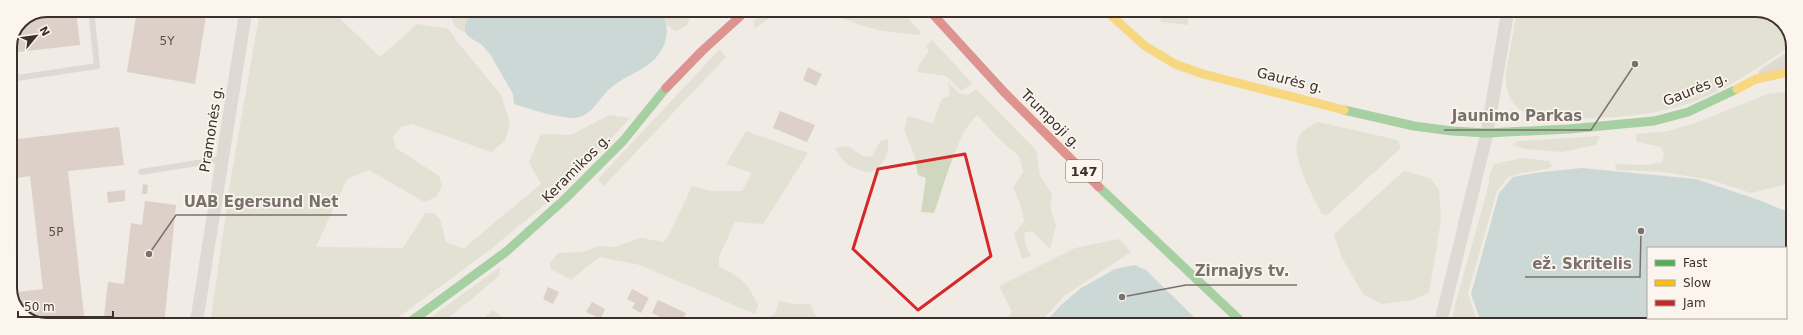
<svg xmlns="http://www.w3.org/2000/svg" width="1803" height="335" viewBox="0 0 1803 335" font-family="'DejaVu Sans',sans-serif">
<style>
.green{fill:#d1d6bf}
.water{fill:#a1c2c1}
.building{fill:#c3afa7}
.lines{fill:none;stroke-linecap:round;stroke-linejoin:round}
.lane{stroke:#c9c3be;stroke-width:6}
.street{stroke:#c9c3be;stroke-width:13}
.fast{stroke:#4caf50;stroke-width:9}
.slow{stroke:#ffc107;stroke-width:9}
.jam{stroke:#c62828;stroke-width:9}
.marked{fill:none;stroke:#d62828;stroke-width:3;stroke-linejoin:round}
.labels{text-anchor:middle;stroke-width:3.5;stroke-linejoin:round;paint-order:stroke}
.number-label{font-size:12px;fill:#5d504a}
.shield{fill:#fbf5ee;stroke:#756b66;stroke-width:1}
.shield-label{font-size:13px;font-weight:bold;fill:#3b302b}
.street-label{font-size:14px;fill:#3b302b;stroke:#fbf5ee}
.rim{fill:none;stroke:#3b302b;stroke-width:2}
.leader{fill:none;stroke:#7a716c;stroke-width:1.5}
.callout-dot{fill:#7a716c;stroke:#fbf5ee;stroke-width:1.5}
.callout-label{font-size:15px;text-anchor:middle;font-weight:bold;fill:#7a716c;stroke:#fbf5ee;stroke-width:3.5;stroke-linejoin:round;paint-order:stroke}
</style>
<rect width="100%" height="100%" fill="#f0ebe5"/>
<g class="green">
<path d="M260,10H331L380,57L417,24L449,29L456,40L501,95L510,123L505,141L491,152L412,124L401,127L393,137L396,148L439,176L442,186L436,197L424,202L369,170L347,179L316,247L403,248L425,213H434L440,219L446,242L463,249L541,184L529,162L541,134L571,135L609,115L630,118L571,183L491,249L388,325H210L230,184Z"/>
<path d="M450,10H471L465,25V32C453,28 452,22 450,10Z"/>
<path d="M660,10H689L690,18L686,26L676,31L667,26Z"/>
<path d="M767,10H781L755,28L753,21Z"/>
<path d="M810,10H901L921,33L919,35L882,31L860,25L845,19L818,14Z"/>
<path d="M1164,10H1187L1188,25L1160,22Z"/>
<path d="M1517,10H1761L1782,21L1793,45C1760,66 1727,90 1690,103C1643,119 1594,118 1545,120C1518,114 1504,101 1506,73Z"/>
<path d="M932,40L972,83L962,91L946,76L917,72L919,65L929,51L926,46Z"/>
<path d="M720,49L726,57L603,187L598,179Z"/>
<path d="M948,82L959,93L968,95L976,89L1036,150L1040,176L1052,194L1050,207L1056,225L1050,249L1032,231L1024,233L1026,246L1031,256L1022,259L1014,234L1024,221L1020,204L1013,187L1023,172L1019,156L998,138L977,115C957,133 944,186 934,213L921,212L926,178L918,175L914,154L904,130L908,116L933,123L942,98L950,96Z"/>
<path d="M1793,91V178L1783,185L1751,193L1711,180L1663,172L1616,170L1615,164L1646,165L1662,162L1664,154L1661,147L1637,142L1635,134L1668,131L1698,122L1768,94Z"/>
<path d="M1318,122L1398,140L1401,148L1327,215L1322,214C1313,196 1285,148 1302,132C1306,128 1313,125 1318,122Z"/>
<path d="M746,131L808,153L763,224L735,222L719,257V266C742,279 746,280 758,305L755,314L640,265L599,257L571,280L551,269L550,263L558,253L583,252L599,246L614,247L641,238L664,242L670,233L692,186L709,191H742L752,173L726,164Z"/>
<path d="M1600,136L1596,145L1562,152L1525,149L1512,145L1518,141Z"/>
<path d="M883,140H888C890,157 883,164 870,173C851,168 844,165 835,148L848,146L864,157L872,156L880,142Z"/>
<path d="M1523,158L1549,161L1552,166L1547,169L1521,173L1508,177L1497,191L1468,293L1478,325H1451L1455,305L1489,184V176L1494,164Z"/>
<path d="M1404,171L1430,178L1439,189L1441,220L1429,293L1412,300L1382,304L1363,294L1341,256L1334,234Z"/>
<path d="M1119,239L1131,252L1064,296L1038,325H1001L1012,312L999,286L1075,248Z"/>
<path d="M500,267L499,276L440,325H420Z"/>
<path d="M779,301L796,304H810C812,309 814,314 818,318C827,325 858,324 870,325H765L768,318L775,314Z"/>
<path d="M493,310L501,316L504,325H476Z"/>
</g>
<g class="water">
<path d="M471,10H660C674,31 665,54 645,67C634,74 623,78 613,86C599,96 594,116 574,118C558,118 530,109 514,104L513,94L490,54L482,45L469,37L465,32V25Z"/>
<path d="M1582,168L1696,179L1759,200L1793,214V293L1786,305V248H1648V318H1775L1756,325H1482L1471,294L1499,193L1513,177L1534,173Z"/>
<path d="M1135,265L1146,270L1202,325H1043L1060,306L1081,288L1115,269Z"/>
</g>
<g class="building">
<path d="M47,10H76L80,45L10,53V47L21,21Z"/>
<path d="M137,10H207L195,84L127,72Z"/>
<path d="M808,67L822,74L816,86L803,80Z"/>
<path d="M780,111L815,125L807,142L773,128Z"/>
<path d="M119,127L124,165L68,171L85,325H42L21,314L10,293L43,289L30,176L10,179V140Z"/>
<path d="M143,184L148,185L147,194H142Z"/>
<path d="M125,190V201L108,203L107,192Z"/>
<path d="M145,201L176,205L164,325H103L108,282L124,284L131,223L142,225Z"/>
<path d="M548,287L559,292L553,304L543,299Z"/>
<path d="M632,289L649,298L641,313L632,308L635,303L627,299Z"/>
<path d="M658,300L686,313L680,325H677L652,313Z"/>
<path d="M592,302L605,309L601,319L586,312Z"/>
</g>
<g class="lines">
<g class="lane">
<path d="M10,79L97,66L91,10"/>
<path d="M141,172L222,159"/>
</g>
<g class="street">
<path d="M1765,74L1793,56"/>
<path d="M196,325L246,10"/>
<path d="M1440,325L1487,133L1508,10"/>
</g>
<g class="fast">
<path d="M1344,110L1414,126L1452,131L1487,133L1569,129L1654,121L1688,112L1737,89"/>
<path d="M1099,187L1245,325"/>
<path d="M406,325L507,251L566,198L623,141L666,88"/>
</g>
<g class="slow">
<path d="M1105,10L1145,46L1175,64L1203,74L1344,110"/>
<path d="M1737,89L1756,79L1793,71"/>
</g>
<g class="jam">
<path d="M929,10L1004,92L1099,187"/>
<path d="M666,88L702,51L747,10"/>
</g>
</g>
<path d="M0 0H1803V335H0ZM965,154L991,256L918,310L853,249L878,169Z" fill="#f0ebe5" fill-opacity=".55" fill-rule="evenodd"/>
<path class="marked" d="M965,154L991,256L918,310L853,249L878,169Z"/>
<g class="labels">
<g class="number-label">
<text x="167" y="45">5Y</text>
<text x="56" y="236">5P</text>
</g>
<rect class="shield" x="1066" y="160" width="36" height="22" rx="3"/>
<g class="shield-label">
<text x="1084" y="176">147</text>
</g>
<g class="street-label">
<text transform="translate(1290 80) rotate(14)" y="5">Gaurės g.</text>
<text transform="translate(1695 89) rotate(-22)" y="5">Gaurės g.</text>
<text transform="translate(1051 119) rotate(45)" y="5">Trumpoji g.</text>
<text transform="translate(211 129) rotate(-81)" y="5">Pramonės g.</text>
<text transform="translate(576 168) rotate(-45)" y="5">Keramikos g.</text>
</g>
</g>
<path d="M0 0H1803V335H0ZM47 17H1756A30 30 0 0 1 1786 47V288A30 30 0 0 1 1756 318H47A30 30 0 0 1 17 288V47A30 30 0 0 1 47 17Z" fill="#fbf5ee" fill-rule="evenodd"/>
<path class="rim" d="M47 17H1756A30 30 0 0 1 1786 47V288A30 30 0 0 1 1756 318H47A30 30 0 0 1 17 288V47A30 30 0 0 1 47 17Z"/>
<path class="leader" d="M1635 64L1591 130H1444M149 254L176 215H347M1641 231L1640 277H1525M1122 297L1186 285H1297"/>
<g class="callout-dot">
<circle cx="1635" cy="64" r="4"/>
<circle cx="149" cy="254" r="4"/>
<circle cx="1641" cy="231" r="4"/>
<circle cx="1122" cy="297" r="4"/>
</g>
<g class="callout-label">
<text x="1517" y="121">Jaunimo Parkas</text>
<text x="261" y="207">UAB Egersund Net</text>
<text x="1582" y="269">ež. Skritelis</text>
<text x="1242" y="276">Zirnajys tv.</text>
</g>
<rect x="1647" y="247" width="140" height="72" fill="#fbf5ee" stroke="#aea6a0"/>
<rect x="1655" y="260" width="20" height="6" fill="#4caf50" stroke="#aea6a0"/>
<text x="1683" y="267" font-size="12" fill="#3b302b">Fast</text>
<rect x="1655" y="280" width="20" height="6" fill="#ffc107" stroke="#aea6a0"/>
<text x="1683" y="287" font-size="12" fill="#3b302b">Slow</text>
<rect x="1655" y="300" width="20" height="6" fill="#c62828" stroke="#aea6a0"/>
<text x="1683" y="307" font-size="12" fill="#3b302b">Jam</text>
<g transform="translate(36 36) rotate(61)" stroke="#fbf5ee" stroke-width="3" paint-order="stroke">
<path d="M0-3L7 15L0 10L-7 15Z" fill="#3b302b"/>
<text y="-6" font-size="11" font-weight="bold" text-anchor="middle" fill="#3b302b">N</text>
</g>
<path d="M18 311v6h95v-6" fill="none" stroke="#3b302b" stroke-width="2"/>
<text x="24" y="311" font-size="12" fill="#3b302b" stroke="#fbf5ee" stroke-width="3" paint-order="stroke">50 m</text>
</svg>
